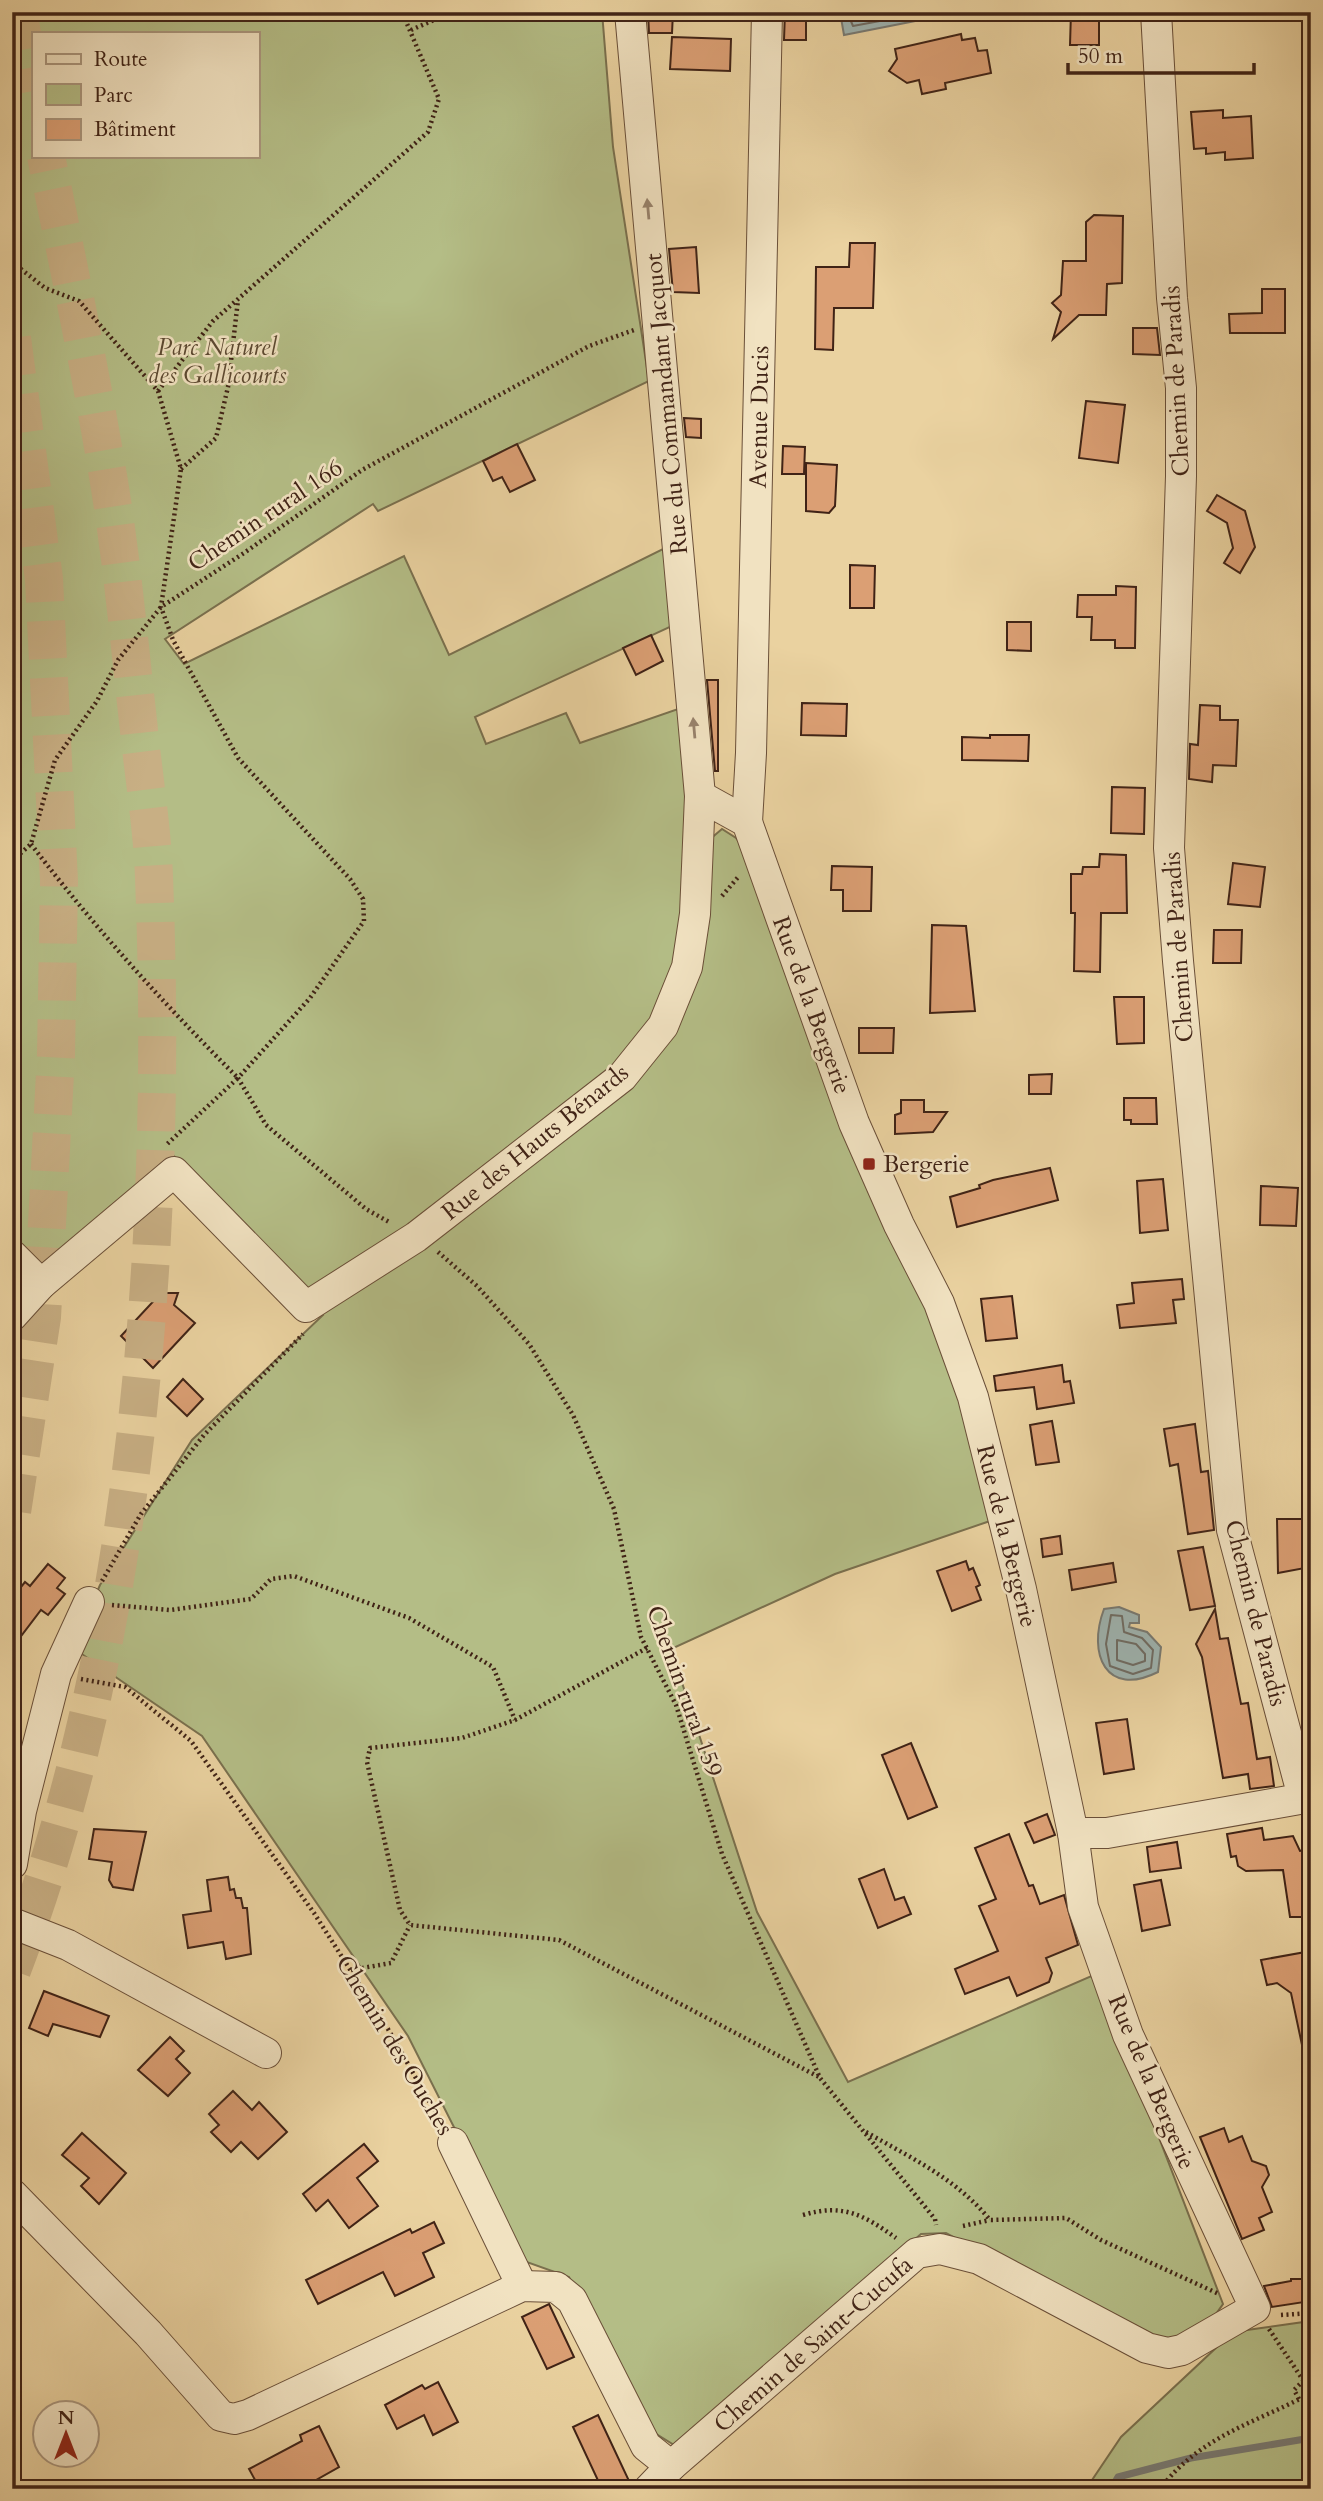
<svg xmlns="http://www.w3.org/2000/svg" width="1323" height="2501" viewBox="0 0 1323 2501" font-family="Cardo,serif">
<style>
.green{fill:#b4bd86;stroke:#7a704e;stroke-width:2;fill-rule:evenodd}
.water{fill:#9eb4b1;stroke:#787a73;stroke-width:2}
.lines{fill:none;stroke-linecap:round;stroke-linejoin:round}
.shore{stroke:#6f6c64;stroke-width:2}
.stream{stroke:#787a73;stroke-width:7}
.building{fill:#db9f74;stroke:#402316;stroke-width:2}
.highway-tunnel{stroke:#c8af84;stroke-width:38;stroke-dasharray:38 19;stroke-linecap:butt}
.street-casing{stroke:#6a4f38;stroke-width:32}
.path{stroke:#402316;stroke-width:4.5;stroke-dasharray:2 3.5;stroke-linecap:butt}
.street{stroke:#f1e2c1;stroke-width:30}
.oneway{fill:#98826c}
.poi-dot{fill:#8f2418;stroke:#f1e2c1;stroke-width:2.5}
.labels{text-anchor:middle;stroke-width:5;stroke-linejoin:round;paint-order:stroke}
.park-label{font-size:24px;font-style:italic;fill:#5d4a32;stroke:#f1e2c1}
.street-label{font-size:24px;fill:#402316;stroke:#f1e2c1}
.poi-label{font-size:24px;fill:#402316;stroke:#f1e2c1;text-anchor:start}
</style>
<rect width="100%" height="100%" fill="#ead2a0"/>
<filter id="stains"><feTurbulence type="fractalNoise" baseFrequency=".00286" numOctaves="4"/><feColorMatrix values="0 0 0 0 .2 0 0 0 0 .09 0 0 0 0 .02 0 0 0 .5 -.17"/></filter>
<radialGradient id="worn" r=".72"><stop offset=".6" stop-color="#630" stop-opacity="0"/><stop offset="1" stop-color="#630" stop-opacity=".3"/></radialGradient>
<g class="green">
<path d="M12,12H602L613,147L649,381L378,511L373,504L165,639L184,664L404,556L449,655L665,548L672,626L475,717L486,744L566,713L580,743L678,709L709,840L722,829L736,838L754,862L952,1366L990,1521L835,1574L671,1649L757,1912L848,2082L1096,1974L1223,2304L1201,2335L1171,2353L946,2233L921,2234L679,2448L645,2427L569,2277L521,2260L408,2036L202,1736L73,1648L100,1585L192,1440L323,1315L174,1156L39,1268L12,1238ZM33,33H257V156H33Z"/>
<path d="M1311,2321V2489H1086L1121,2437L1233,2332Z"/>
</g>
<g class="water">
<path d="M840,12H961L844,35Z"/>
<path d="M1119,1607L1139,1615V1623H1130L1129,1627L1147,1632L1161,1647L1158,1672C1106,1698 1087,1654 1104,1609Z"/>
</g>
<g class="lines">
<g class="shore">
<path d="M847,12L853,26L928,12"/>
<path d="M1111,1615L1122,1616L1124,1632L1142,1638L1153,1650L1151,1668L1133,1674L1110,1666L1106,1644Z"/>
<path d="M1117,1640L1136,1644L1145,1654V1661L1133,1665L1117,1660Z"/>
</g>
<path class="stream" d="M1111,2489L1118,2477L1191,2458L1311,2438"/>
</g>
<g class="building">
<path d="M648,12H673L672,33H649Z"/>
<path d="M785,12H806V40H784Z"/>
<path d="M1071,12H1099V45H1070Z"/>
<path d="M961,34L962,40L975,38L978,51L987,50L991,73L945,83L946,89L922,94L919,80L907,83L889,71L897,59L895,49Z"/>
<path d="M672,37L731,39L730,71L670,69Z"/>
<path d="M1223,110V118L1251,116L1253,158L1225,160V152L1206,154V148L1194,149L1191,112Z"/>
<path d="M1094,215L1123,216L1122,283L1107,284L1106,315H1079L1053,339L1061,312L1052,303L1061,295L1063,261H1086V222Z"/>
<path d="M850,243H875L873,308H834L833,350L815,349L816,267H849Z"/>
<path d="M696,247L699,293L673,292L669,249Z"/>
<path d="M1262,289H1285V333H1230L1229,314L1262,313Z"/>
<path d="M1133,328H1157L1160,355L1133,354Z"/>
<path d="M1086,401L1125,405L1118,463L1079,458Z"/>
<path d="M684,418L701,419V438L686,437Z"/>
<path d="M517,444L535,480L510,492L502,477L493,481L483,461Z"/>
<path d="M783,446L805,447L804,474H782Z"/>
<path d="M806,463L837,465L835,506L829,513L806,511Z"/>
<path d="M1217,495L1245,511L1255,547L1240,573L1224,563L1233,548L1227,523L1207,511Z"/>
<path d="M850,565L875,566L874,608H850Z"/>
<path d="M1116,586L1136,587L1135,648H1115V640H1091L1092,617H1077L1078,595H1116Z"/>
<path d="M1007,622H1031V651L1007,650Z"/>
<path d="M651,635L663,661L636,675L623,648Z"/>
<path d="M707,680H718V771H715Z"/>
<path d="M802,703L847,704L846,736L801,735Z"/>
<path d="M1200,705L1220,706V720H1238L1236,766L1213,765L1212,782L1189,779L1190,744L1198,745Z"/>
<path d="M990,735H1029L1028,761L962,760V737L990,738Z"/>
<path d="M1112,787L1145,788L1144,834L1111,833Z"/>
<path d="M1100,854L1126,855L1127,913H1101L1100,972L1074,971L1075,913H1071V874H1082L1083,867H1099Z"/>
<path d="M1233,863L1265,867L1260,907L1228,904Z"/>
<path d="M832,866L872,867L871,911H843V890H831Z"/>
<path d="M932,925L966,926L975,1011L930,1013Z"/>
<path d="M1214,930H1242L1241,963H1213Z"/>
<path d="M1114,997H1144V1043L1117,1044Z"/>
<path d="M859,1028H894L893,1053H859Z"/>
<path d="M1052,1074L1051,1094H1029V1075Z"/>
<path d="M1124,1098H1156L1157,1124H1131V1120H1124Z"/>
<path d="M901,1100H924V1112H947L933,1132L895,1134V1115L901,1113Z"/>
<path d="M1050,1168L1058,1200L957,1227L950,1197L980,1188L979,1185L993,1180Z"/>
<path d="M1163,1179L1168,1230L1140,1233L1137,1181Z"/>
<path d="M1261,1186L1298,1188L1296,1226L1260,1225Z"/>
<path d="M1182,1279L1184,1299L1173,1300L1176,1323L1120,1328L1117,1305L1134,1303L1132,1283Z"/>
<path d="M161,1293H178L174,1305L195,1323L153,1368L121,1336Z"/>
<path d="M1012,1296L1017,1338L986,1341L981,1299Z"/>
<path d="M1062,1365L1064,1382L1070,1381L1074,1403L1037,1409L1034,1387L996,1391L994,1376Z"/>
<path d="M183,1379L203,1399L187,1416L167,1397Z"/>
<path d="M1052,1421L1059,1462L1036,1465L1030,1425Z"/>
<path d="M1195,1424L1201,1472L1208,1471L1214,1530L1188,1534L1178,1464L1170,1466L1164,1429Z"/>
<path d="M1277,1519H1305V1568L1278,1573Z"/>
<path d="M1060,1536L1062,1554L1043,1557L1041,1539Z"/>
<path d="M1203,1547L1215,1606L1190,1610L1178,1551Z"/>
<path d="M966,1561L969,1570L973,1568L980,1585L976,1587L981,1600L952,1611L937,1571Z"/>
<path d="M1113,1563L1116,1582L1072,1590L1069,1570Z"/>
<path d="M48,1564L65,1578L57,1588L65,1594L48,1615L41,1610L12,1648V1598L25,1582L30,1586Z"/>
<path d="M1215,1609L1220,1639L1228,1638L1241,1704L1248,1703L1257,1759L1270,1757L1274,1786L1250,1789L1248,1774L1223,1778L1202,1657L1196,1644Z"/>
<path d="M1127,1719L1134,1769L1104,1774L1096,1723Z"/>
<path d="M911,1743L937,1807L908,1819L882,1755Z"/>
<path d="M1047,1814L1055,1835L1034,1843L1025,1823Z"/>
<path d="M1262,1828L1264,1840L1293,1836L1300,1851L1306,1850L1311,1877V1917H1290L1283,1870L1246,1871L1238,1866L1236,1856L1231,1857L1227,1834Z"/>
<path d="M94,1829L146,1832L133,1890L113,1887L109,1880L112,1862L89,1859Z"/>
<path d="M1009,1834L1029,1886L1033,1885L1040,1904L1064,1895L1078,1945L1046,1958L1052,1973L1049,1982L1017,1996L1009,1977L965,1994L955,1969L998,1951L979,1906L996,1899L975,1848Z"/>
<path d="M1177,1842L1181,1868L1150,1872L1147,1847Z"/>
<path d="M884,1869L895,1900L904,1897L911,1914L878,1928L859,1879Z"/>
<path d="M228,1877L230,1890L234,1889L236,1898H241L243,1908H247L251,1954L226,1959L223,1942L188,1948L183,1915L211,1911L207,1880Z"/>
<path d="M1161,1880L1170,1925L1142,1931L1134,1885Z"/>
<path d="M1311,1951V2044L1302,2045L1291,1993L1277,1983L1267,1985L1261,1960Z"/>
<path d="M44,1991L109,2016L100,2037L53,2024L48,2036L29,2028Z"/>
<path d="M170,2037L184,2051L176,2059L190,2073L168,2096L138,2070Z"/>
<path d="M233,2091L252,2110L259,2102L287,2132L258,2159L241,2142L231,2152L211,2132L219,2125L209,2114Z"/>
<path d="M1224,2128L1229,2142L1242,2136L1252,2161L1266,2166L1269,2175L1262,2187L1272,2212L1259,2218L1264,2230L1242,2239L1200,2137Z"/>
<path d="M82,2133L126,2173L99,2204L81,2186L89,2178L62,2155Z"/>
<path d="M364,2144L378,2161L357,2178L378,2206L349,2228L328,2200L316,2211L303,2194Z"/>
<path d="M434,2222L444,2243L423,2253L434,2277L395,2296L383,2272L318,2304L306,2280L410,2229L412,2233Z"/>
<path d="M1291,2279H1311V2301L1272,2307L1264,2286L1291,2281Z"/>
<path d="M549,2304L574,2357L547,2369L522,2317Z"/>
<path d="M438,2382L458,2422L433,2435L424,2415L397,2429L385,2405L422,2385L425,2389Z"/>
<path d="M598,2415L630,2483L618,2489H602L573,2427Z"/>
<path d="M319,2426L339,2467L300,2489H260L249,2469L302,2441L300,2435Z"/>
</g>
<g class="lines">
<g class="highway-tunnel">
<path d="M18,12L33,91"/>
<path d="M12,338L44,579L59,881L56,1055L42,1317L12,1512"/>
<path d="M12,1970C139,1636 168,1231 154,877C152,825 143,772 138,721C129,641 122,561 109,482C91,373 68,264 46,156"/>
</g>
<defs>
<g id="street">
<path d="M1156,12L1172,298L1181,388V476L1169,848L1178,961L1232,1530L1303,1797"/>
<path d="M747,822L751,753L767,12"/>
<path d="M12,1255L41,1284"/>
<path d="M12,1316L41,1284L174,1172L306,1307L416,1237L622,1077L663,1026L687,967L695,914L700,796L630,12"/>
<path d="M1073,1833H1107L1311,1797"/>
<path d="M12,1864L21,1811L56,1674L89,1602"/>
<path d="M12,1923L68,1945L266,2053"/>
<path d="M453,2143L522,2286"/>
<path d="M12,2194L148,2333L221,2416L234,2419L248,2415L522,2286L556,2287L572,2300L646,2446L671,2466"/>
<path d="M649,2489L671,2466L917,2253L940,2249L979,2259L1147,2348L1168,2353L1182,2350L1255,2308L1128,2035L1083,1907L1073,1833L1021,1589L973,1397L939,1303L899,1225L854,1123L747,822L700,796"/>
</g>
</defs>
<use href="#street" class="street-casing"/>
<g class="path">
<path d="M411,30L452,12"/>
<path d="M12,262L45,288L79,301L158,391L181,469L161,607L173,640L238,758L350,879L363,899L364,921L310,998L238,1078L266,1125L366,1209L389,1222"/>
<path d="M158,391L213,321L428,132L439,99L402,12"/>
<path d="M181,469L216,438L228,387L238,300"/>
<path d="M31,844C94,927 164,1004 238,1078L165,1146"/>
<path d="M12,861L31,844L55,760L97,701L118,660L161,607L244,553L362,470L589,346L634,330"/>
<path d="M722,896L739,876"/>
<path d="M438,1252L477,1286L529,1344L573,1415L614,1509L641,1637L676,1705L722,1854L820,2078L935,2219L936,2225"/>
<path d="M102,1581L141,1514L204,1435L303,1334"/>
<path d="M112,1605L170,1610L251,1599L271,1579L294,1576L409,1618L493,1667L515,1720"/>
<path d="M647,1648L515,1720L462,1738L370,1748L367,1762L400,1910L410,1925L559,1940L819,2077"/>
<path d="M81,1679L125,1687L191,1741L314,1913L388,2029L441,2122"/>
<path d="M351,1970L391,1963L410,1925"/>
<path d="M866,2132C911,2158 957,2179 990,2220L1066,2218L1101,2240L1219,2294"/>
<path d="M803,2215C843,2203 864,2215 896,2238"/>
<path d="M963,2226L990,2220"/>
<path d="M1281,2315L1311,2313"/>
<path d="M1269,2329L1311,2392"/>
<path d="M1299,2399L1294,2390L1303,2381"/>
<path d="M1167,2481L1221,2489"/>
<path d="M1160,2489C1201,2435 1256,2423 1311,2393"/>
</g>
<use href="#street" class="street"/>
</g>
<defs><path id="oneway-solid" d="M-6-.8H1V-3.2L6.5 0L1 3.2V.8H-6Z" transform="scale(1.75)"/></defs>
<g class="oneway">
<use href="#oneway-solid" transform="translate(648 209) rotate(-95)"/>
<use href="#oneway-solid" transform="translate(694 728) rotate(-95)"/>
</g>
<rect class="poi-dot" x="862" y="1157" width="14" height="14" rx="3.5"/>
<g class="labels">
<g class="park-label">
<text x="217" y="355">Parc Naturel<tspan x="217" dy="28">des Gallicourts</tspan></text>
</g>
<g class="street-label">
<text transform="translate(1176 381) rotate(-93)" y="8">Chemin de Paradis</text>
<text transform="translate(666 404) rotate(-95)" y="8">Rue du Commandant Jacquot</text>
<text transform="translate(759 417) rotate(-89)" y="8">Avenue Ducis</text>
<text transform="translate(265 515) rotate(-34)" y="8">Chemin rural 166</text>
<text transform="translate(1178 947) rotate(-94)" y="8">Chemin de Paradis</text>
<text transform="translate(812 1005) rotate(70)" y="8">Rue de la Bergerie</text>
<text transform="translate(535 1142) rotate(-39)" y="8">Rue des Hauts Bénards</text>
<text transform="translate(1007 1536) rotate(76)" y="8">Rue de la Bergerie</text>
<text transform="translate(1256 1613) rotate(76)" y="8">Chemin de Paradis</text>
<text transform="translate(685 1691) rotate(70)" y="8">Chemin rural 159</text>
<text transform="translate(395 2045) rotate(59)" y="8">Chemin des Ouches</text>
<text transform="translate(1152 2082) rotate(67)" y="8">Rue de la Bergerie</text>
<text transform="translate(813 2344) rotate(-41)" y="8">Chemin de Saint-Cucufa</text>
</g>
<g class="poi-label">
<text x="883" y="1172">Bergerie</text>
</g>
</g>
<rect width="1323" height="2501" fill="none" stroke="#ead2a0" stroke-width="42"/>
<rect x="14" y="14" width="1295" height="2473" fill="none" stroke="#402316" stroke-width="3.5"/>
<rect x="21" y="21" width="1281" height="2459" fill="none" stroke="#402316" stroke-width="2"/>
<rect x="32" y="32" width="228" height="126" fill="#f1e2c1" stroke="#aa967d" stroke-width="2"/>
<rect x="46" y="54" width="35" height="10" fill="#f1e2c1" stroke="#aa967d" stroke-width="2"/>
<text x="94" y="66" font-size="21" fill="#402316">Route</text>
<rect x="46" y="84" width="35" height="21" fill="#b4bd86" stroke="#aa967d" stroke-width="2"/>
<text x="94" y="102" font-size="21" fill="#402316">Parc</text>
<rect x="46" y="119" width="35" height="21" fill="#db9f74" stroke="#aa967d" stroke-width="2"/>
<text x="94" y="136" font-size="21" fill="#402316">Bâtiment</text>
<g transform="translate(66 2434)"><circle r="33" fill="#f1e2c1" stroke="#aa967d" stroke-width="2"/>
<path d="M0-5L12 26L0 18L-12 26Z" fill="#8f2418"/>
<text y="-10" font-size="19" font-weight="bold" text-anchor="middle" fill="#402316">N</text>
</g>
<path d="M1068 63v10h186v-10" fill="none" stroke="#402316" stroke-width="3.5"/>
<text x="1078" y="63" font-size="21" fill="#402316" stroke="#f1e2c1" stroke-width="5" paint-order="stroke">50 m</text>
<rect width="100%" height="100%" filter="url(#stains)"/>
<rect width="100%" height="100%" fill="url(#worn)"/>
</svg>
